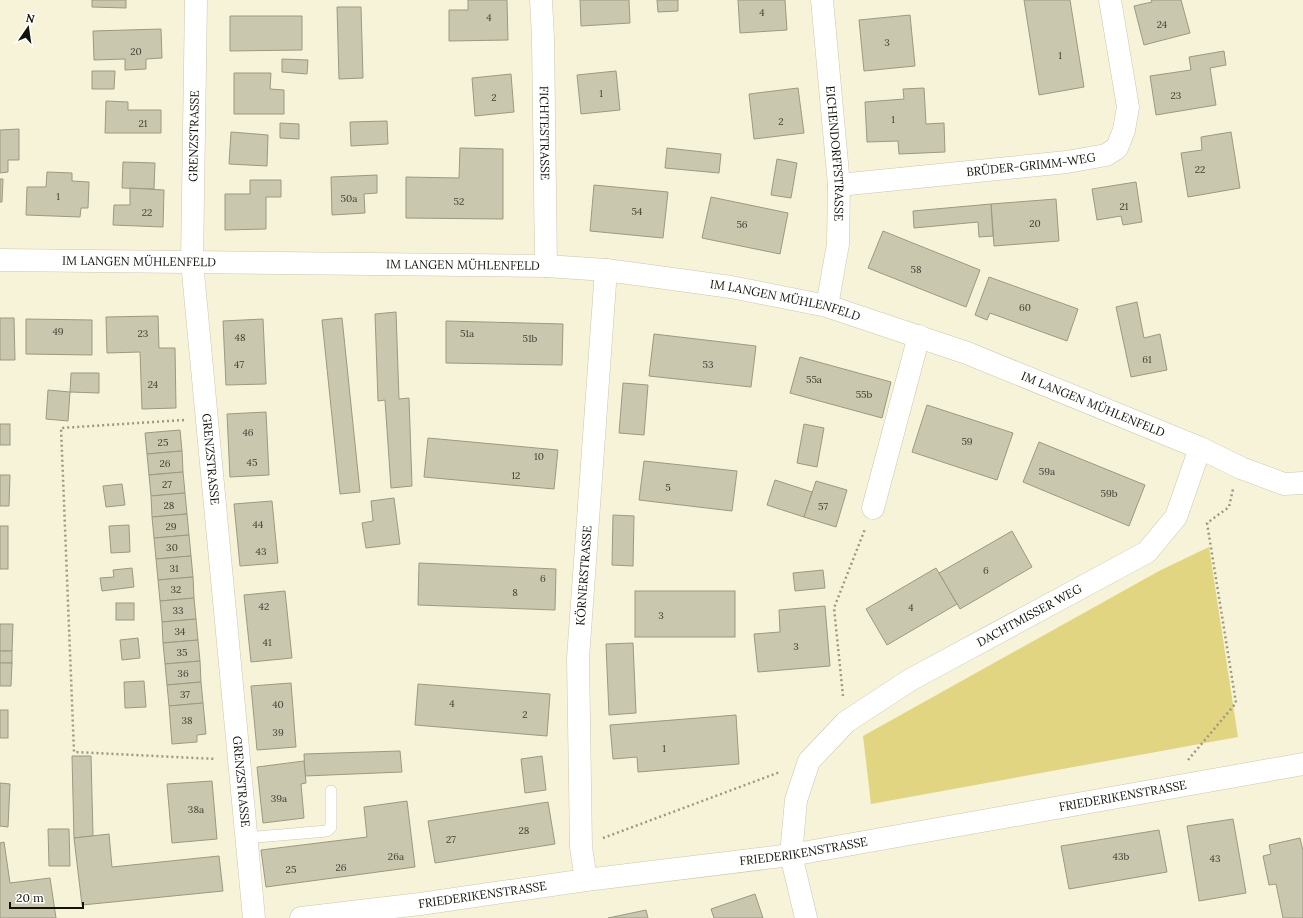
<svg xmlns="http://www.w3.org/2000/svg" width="1303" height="918" viewBox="0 0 1303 918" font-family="Lora,serif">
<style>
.green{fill:#e1d582}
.building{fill:#cac7af;stroke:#9c9982}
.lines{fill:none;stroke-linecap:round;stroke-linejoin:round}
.lane-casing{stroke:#cbc7af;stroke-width:12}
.street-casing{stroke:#cbc7af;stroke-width:23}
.path{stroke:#9b9985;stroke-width:2.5;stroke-dasharray:2 3;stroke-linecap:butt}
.lane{stroke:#fff;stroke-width:11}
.street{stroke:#fff;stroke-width:22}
.labels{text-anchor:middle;stroke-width:3;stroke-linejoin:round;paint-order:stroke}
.number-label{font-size:10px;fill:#424033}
.street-label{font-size:12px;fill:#14130a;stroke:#fff}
</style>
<rect width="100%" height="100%" fill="#f6f3d9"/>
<path class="green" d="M1209,547L1238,737L871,804L863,736L1159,571Z"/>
<g class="building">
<path d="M92,0H126V8L92,7Z"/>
<path d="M468,0H507L508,40L449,41V10H468Z"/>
<path d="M580,0H629L630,23L581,26Z"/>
<path d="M657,0H678V11L658,12Z"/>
<path d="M738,0H785L787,30L740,33Z"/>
<path d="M1024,0H1070L1084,87L1039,95Z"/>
<path d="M1151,0H1181L1190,33L1144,45L1134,6L1152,2Z"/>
<path d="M337,7H361L363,78L339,79Z"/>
<path d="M910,15L915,66L864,71L859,20Z"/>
<path d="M230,16H302V50L230,51Z"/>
<path d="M161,29L162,58L146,59V69L125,70V59L94,60L93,31Z"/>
<path d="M1224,51L1226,65L1210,68L1216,105L1156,115L1150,76L1191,70L1189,57Z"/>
<path d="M282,59L308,60L307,74L282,72Z"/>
<path d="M92,71H115L114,89H92Z"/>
<path d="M616,71L620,110L581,114L577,75Z"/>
<path d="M234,73H271L270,89L284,90V114H234Z"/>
<path d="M511,74L514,112L475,116L472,78Z"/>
<path d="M798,88L804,133L754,139L749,94Z"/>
<path d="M924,88L926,124L944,123L945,152L899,154L898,141L867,142L865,102L904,99L903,89Z"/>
<path d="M106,101L128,102V110H161V133H105Z"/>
<path d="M387,121L388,144L351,146L350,122Z"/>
<path d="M280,123L299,124V139L280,138Z"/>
<path d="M19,129V160H8V172L0,173V130Z"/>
<path d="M231,132L268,135L267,166L229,164Z"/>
<path d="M1231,132L1240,188L1188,197L1181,153L1202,150L1201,137Z"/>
<path d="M460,148L503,149V219L406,218V177L459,178Z"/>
<path d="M667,148L721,154L719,173L665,168Z"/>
<path d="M777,159L797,163L791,198L771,195Z"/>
<path d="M123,162L155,163L154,189L122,188Z"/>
<path d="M47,172L72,173V181L89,182L88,208H81L80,217L26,215L27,187H46Z"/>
<path d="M377,175V193L364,194L365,213L332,215L331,177Z"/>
<path d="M0,179H3L2,202H0Z"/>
<path d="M250,180H281V197H266V229L225,230V194H250Z"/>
<path d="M1136,182L1142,222L1123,225L1121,216L1097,220L1092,189Z"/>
<path d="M594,185L668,192L663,238L590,231Z"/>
<path d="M130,188L164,190L163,227L113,225L114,205H130Z"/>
<path d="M711,197L788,213L780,254L702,238Z"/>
<path d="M1056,199L1059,241L994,246L991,204Z"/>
<path d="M991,204L993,236L979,237L978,222L914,228L913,211Z"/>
<path d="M883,231L980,270L966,307L868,268Z"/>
<path d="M989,277L1078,309L1067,341L990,313L987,320L975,315Z"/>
<path d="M1137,302L1144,338L1160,334L1167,370L1131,377L1116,307Z"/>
<path d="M396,312L399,399L409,398L412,486L391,488L385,400L378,401L375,314Z"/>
<path d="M158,316L159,348H175L176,408L142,409L140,352L107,353L106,317Z"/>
<path d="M0,318H14L15,360H0Z"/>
<path d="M342,318L360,492L340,494L322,320Z"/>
<path d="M26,319L92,320V355L26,354Z"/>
<path d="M263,319L266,384L226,385L223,321Z"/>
<path d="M446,321L563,324L562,365L446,363Z"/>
<path d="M654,334L756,346L751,387L649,376Z"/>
<path d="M800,357L891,382L882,418L790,393Z"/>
<path d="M71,373H99V393L70,392Z"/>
<path d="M623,383L648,385L644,435L619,433Z"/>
<path d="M48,390L70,392L68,421L46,419Z"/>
<path d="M927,405L1013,433L997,480L912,452Z"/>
<path d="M266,412L269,475L230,477L227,414Z"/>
<rect x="0" y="424" width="10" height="21"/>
<path d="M804,424L824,428L817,467L797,463Z"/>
<path d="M180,430L182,451L147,454L145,433Z"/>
<path d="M428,438L558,450L554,489L424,477Z"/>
<path d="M1039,442L1145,485L1129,526L1023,482Z"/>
<path d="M182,451L183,472L149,475L147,454Z"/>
<path d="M644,461L737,471L732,511L639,500Z"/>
<path d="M183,472L185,493L151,496L149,475Z"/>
<path d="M0,475H10L9,506H0Z"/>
<path d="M775,480L812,492L804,517L767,505Z"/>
<path d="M816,481L847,490L836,527L804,517Z"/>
<path d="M122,484L125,505L106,507L103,486Z"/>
<path d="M185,493L187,514L152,517L151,496Z"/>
<path d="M394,498L400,544L366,548L362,523L373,521L371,501Z"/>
<path d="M272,501L278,563L240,566L234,504Z"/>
<path d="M187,514L189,535L154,538L152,517Z"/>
<path d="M613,515L634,516L633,566L612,565Z"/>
<path d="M129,525L130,552L111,553L109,526Z"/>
<rect x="0" y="526" width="8" height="43"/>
<path d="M1012,531L1032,567L960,609L939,573Z"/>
<path d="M189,535L191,556L156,559L154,538Z"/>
<path d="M191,556L193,577L158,580L156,559Z"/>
<path d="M419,563L556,569L555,610L418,605Z"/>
<path d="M132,568L134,587L102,591L100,578L114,577L113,570Z"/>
<path d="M936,568L957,604L887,645L866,609Z"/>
<path d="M823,570L825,588L795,591L793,573Z"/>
<path d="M193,577L194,598L160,601L158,580Z"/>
<path d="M285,591L292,658L251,662L244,595Z"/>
<rect x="635" y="591" width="100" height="46"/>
<path d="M194,598L196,619L162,622L160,601Z"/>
<rect x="116" y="603" width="18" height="17"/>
<path d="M825,606L830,666L758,672L754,634L780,632L779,610Z"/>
<path d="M196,619L198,640L163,643L162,622Z"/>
<path d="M0,624H13L12,651H0Z"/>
<path d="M138,638L140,658L122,660L120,640Z"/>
<path d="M198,640L200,661L165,664L163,643Z"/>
<path d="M633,643L636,713L609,715L606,644Z"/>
<rect x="0" y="651" width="12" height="12"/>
<path d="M200,661L201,682L167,685L165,664Z"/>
<path d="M0,663H12L11,686H0Z"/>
<path d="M144,681L146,707L125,708L124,682Z"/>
<path d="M201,682L203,703L169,706L167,685Z"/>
<path d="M291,683L296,747L257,750L251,686Z"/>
<path d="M418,684L550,694L547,736L415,725Z"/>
<path d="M203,703L206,734L197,735V742L172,744L169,706Z"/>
<rect x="0" y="710" width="8" height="28"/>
<path d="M736,715L739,764L638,772L637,757L613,759L610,725Z"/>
<path d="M400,751L402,772L305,776L304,754Z"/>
<path d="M72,756H91L93,836L74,838Z"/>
<path d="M542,756L546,790L525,793L521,759Z"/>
<path d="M304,761L306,783L301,784L304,818L263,823L257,767Z"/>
<path d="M212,781L217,839L172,843L167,784Z"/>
<path d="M0,783L10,784L8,827L0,826Z"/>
<path d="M407,801L415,867L266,887L261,850L367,837L364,807Z"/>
<path d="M548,802L555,844L435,863L428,821Z"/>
<path d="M1233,819L1246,893L1199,901L1187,826Z"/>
<path d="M48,829H69L70,866H49Z"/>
<path d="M1159,830L1167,872L1069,889L1061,846Z"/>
<path d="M109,834L112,867L219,856L223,891L82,905L74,838Z"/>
<path d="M1300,838L1303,851V918H1283L1276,884L1269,885L1263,856L1271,854L1269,845Z"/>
<path d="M4,842L10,883L50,878L56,918H0V843Z"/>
<path d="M755,894L763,918H714L711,909Z"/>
<path d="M646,910L648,918H608Z"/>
</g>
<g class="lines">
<defs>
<path id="lane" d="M246,838L327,831L331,827V791"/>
<g id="street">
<path id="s1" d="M196,0L192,262L254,918"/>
<path id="s2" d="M541,0L543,38L546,266"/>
<path id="s3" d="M822,0L839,185L838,244L827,306"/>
<path id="s4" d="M839,185L1067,162L1106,155L1117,148L1124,130L1128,107L1110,0"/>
<path id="s5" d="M0,260L546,266L606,270L658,277L731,287L827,306L967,353L1200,448L1241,468L1284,484L1303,483"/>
<path d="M873,508L919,336"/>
<path id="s6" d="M586,880L581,847L578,658L606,270"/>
<path id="s7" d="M301,918L420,904L586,880L791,855L1303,764"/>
<path id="s8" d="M806,918L791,855L796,800L809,761L846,722L910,680L1147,552L1176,517L1200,448"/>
</g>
</defs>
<use href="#lane" class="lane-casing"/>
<use href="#street" class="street-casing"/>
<g class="path">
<path d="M184,420L61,428L74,752L216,759"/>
<path d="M843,696L834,608L865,529"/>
<path d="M1188,760L1236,703L1207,523L1229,507L1233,489"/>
<path d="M603,838L780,772"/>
</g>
<use href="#lane" class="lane"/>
<use href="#street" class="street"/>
</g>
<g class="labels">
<g class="number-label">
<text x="762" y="16">4</text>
<text x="489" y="21">4</text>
<text x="1162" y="28">24</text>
<text x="887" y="46">3</text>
<text x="136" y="55">20</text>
<text x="1060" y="59">1</text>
<text x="601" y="97">1</text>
<text x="1176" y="99">23</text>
<text x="494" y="101">2</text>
<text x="893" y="123">1</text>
<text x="781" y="125">2</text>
<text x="143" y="127">21</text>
<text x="1200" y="173">22</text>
<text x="58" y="200">1</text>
<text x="349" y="202">50a</text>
<text x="459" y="205">52</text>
<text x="1124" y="210">21</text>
<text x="637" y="215">54</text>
<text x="147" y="216">22</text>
<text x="1035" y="227">20</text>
<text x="742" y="228">56</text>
<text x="916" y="273">58</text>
<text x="1025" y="311">60</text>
<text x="58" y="335">49</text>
<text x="143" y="337">23</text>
<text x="467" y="337">51a</text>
<text x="240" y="341">48</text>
<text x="530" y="342">51b</text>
<text x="1147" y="363">61</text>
<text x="239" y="368">47</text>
<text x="708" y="368">53</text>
<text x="814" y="383">55a</text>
<text x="153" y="388">24</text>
<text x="864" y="398">55b</text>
<text x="248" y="436">46</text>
<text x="967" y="445">59</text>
<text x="163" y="446">25</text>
<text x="539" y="460">10</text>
<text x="252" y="466">45</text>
<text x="165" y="467">26</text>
<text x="1047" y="475">59a</text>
<text x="516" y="479">12</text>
<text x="167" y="488">27</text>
<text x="668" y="491">5</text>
<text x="1109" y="497">59b</text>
<text x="169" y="509">28</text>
<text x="823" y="510">57</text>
<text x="258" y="528">44</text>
<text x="171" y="530">29</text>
<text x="172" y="551">30</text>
<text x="261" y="555">43</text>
<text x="174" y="572">31</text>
<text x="986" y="574">6</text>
<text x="543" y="582">6</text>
<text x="176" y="593">32</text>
<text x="515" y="596">8</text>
<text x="264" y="610">42</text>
<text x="911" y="611">4</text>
<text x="178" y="614">33</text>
<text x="661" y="619">3</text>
<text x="180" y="635">34</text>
<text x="267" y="646">41</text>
<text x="796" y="650">3</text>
<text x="182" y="656">35</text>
<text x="183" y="677">36</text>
<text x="185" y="698">37</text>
<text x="452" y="707">4</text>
<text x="278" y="708">40</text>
<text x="525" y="718">2</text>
<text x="187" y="724">38</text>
<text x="278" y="736">39</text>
<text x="664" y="752">1</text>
<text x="279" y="802">39a</text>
<text x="196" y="813">38a</text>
<text x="524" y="834">28</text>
<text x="451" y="843">27</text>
<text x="396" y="860">26a</text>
<text x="1121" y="860">43b</text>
<text x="1215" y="862">43</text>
<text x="341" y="871">26</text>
<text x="291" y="873">25</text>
</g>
<g class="street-label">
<text dy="4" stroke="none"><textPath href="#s2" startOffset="133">FICHTESTRASSE</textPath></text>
<text transform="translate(194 136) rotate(-89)" y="4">GRENZSTRASSE</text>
<text dy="4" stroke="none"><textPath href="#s3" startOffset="154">EICHENDORFFSTRASSE</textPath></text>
<text dy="4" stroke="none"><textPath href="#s4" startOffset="193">BRÜDER-GRIMM-WEG</textPath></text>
<text dy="4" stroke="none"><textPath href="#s5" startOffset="139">IM LANGEN MÜHLENFELD</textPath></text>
<text dy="4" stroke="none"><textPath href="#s5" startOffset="463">IM LANGEN MÜHLENFELD</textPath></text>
<text dy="4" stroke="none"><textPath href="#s5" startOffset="788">IM LANGEN MÜHLENFELD</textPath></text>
<text dy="4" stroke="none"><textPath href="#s5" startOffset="1114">IM LANGEN MÜHLENFELD</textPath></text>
<text dy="4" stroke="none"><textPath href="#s1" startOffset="460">GRENZSTRASSE</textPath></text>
<text dy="4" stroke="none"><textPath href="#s6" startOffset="305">KÖRNERSTRASSE</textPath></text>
<text dy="4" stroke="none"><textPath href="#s8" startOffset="427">DACHTMISSER WEG</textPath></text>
<text dy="4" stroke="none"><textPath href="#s1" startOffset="784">GRENZSTRASSE</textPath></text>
<text dy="4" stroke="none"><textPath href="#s7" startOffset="831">FRIEDERIKENSTRASSE</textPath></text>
<text dy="4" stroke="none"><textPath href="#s7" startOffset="507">FRIEDERIKENSTRASSE</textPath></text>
<text dy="4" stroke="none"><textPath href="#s7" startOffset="183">FRIEDERIKENSTRASSE</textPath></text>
</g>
</g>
<g transform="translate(28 28) rotate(13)" stroke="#ffffff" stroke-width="3" paint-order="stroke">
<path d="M0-3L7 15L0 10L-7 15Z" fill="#14130a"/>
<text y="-6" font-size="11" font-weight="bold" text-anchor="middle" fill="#14130a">N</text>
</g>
<path d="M10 902v6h73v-6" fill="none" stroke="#14130a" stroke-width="2"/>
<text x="16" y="902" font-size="12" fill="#14130a" stroke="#ffffff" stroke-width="3" paint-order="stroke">20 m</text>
</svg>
